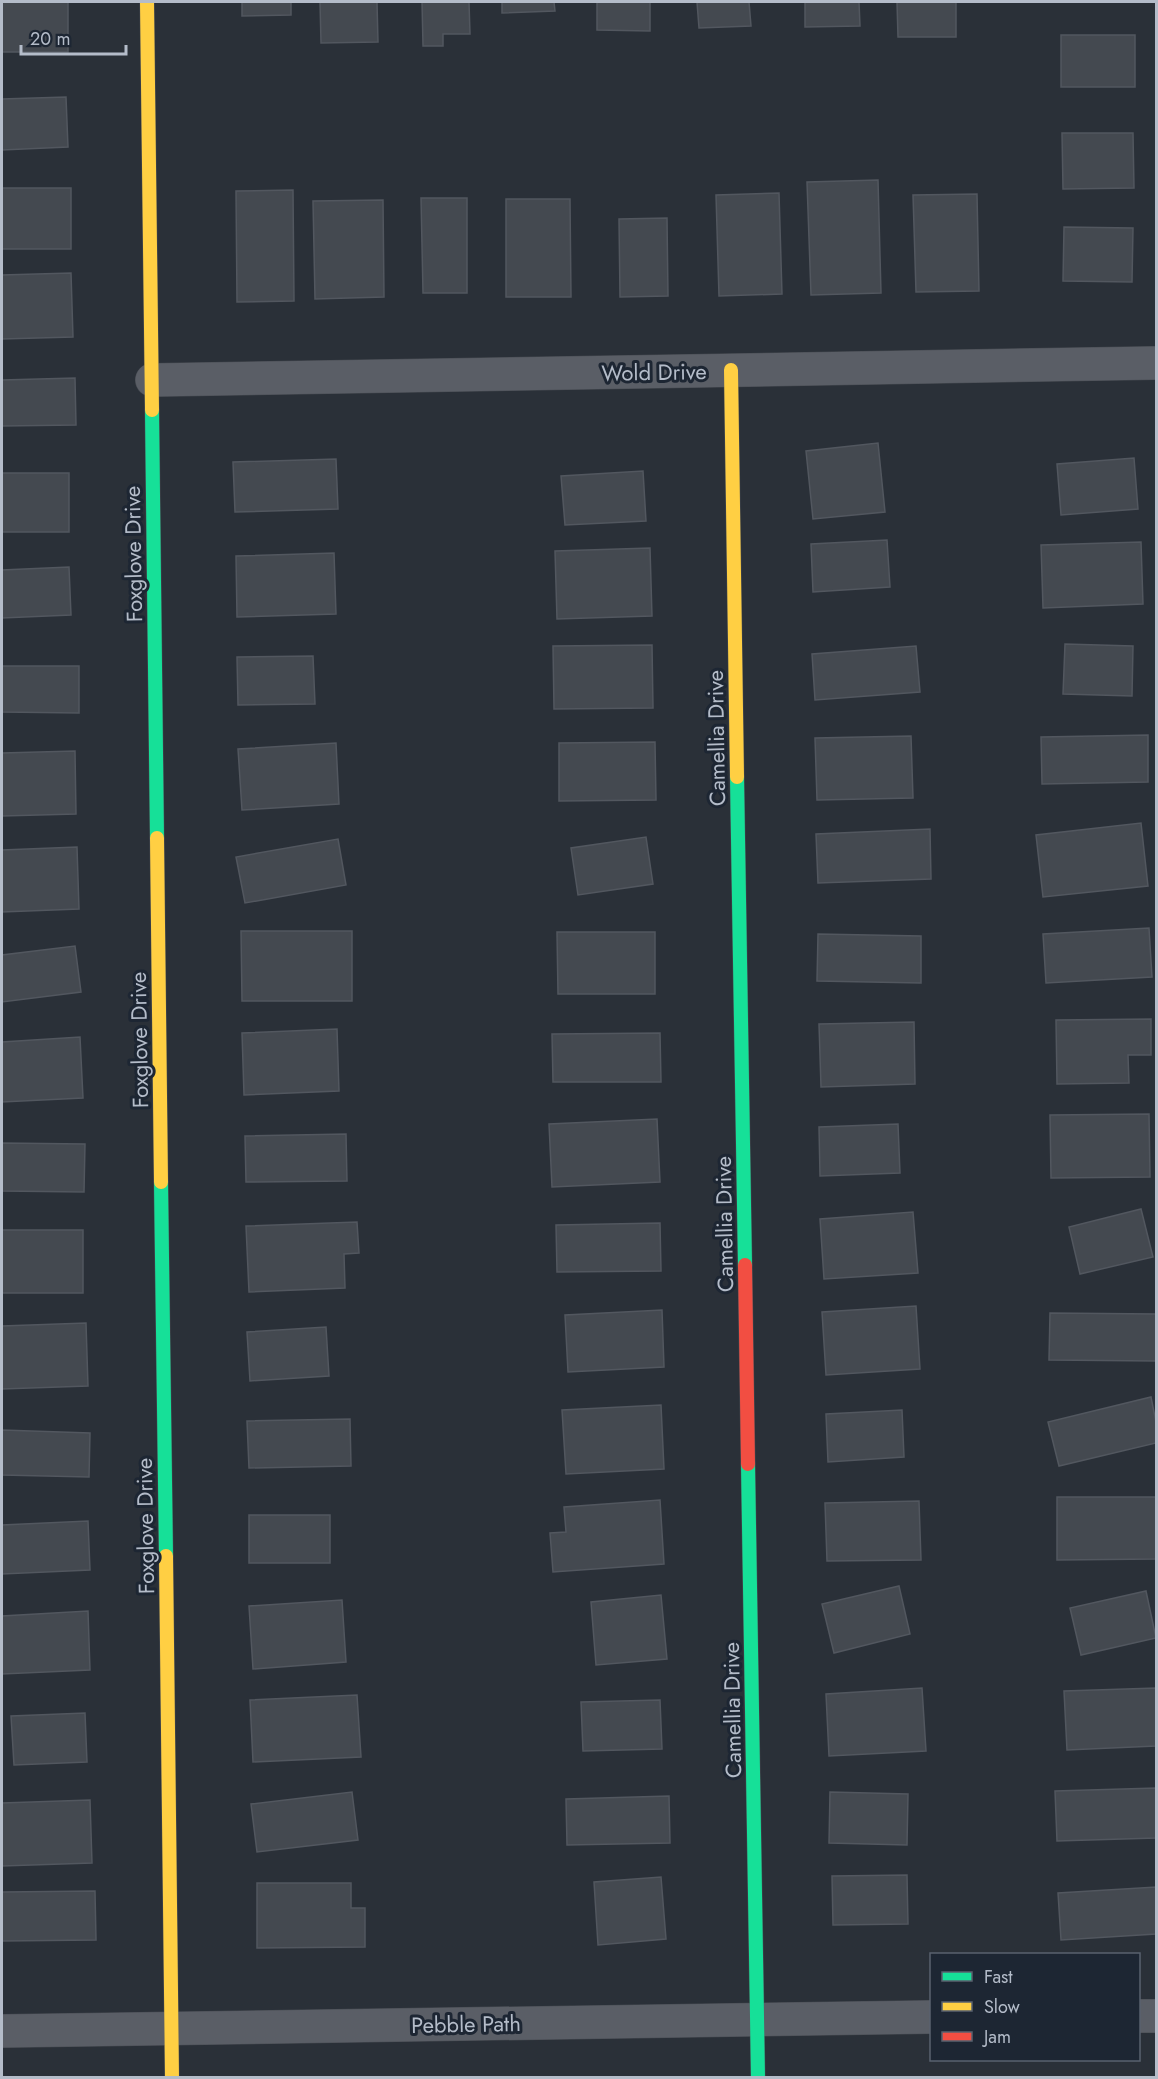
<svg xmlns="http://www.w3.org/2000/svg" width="1158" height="2079" viewBox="0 0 1158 2079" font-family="Jost,sans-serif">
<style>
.building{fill:#444950;stroke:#52575f;stroke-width:1.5}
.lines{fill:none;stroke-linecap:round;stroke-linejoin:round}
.street-casing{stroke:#484c53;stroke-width:34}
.fast-casing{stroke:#484c53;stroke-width:15}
.slow-casing{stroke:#484c53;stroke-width:15}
.jam-casing{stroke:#484c53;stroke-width:15}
.street{stroke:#5a5e66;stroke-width:33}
.fast{stroke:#16e098;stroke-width:14}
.slow{stroke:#ffcf43;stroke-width:14}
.jam{stroke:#f24e42;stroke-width:14}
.labels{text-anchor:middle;stroke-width:6;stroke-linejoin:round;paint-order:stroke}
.street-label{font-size:22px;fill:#b4bcc9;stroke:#1d2633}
</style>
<rect width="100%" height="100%" fill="#2a3038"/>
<g class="building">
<rect x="2" y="2" width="66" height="50"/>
<path d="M242,2H291V15L242,16Z"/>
<path d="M320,2H377L378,42L321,43Z"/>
<path d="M422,2H469L470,34H443V46H423Z"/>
<path d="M502,2H554L555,11L502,13Z"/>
<path d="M597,2H650V31L597,30Z"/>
<path d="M697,2H749L751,26L699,28Z"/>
<path d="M805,2H859L860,26L805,27Z"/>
<path d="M897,2H956V37H898Z"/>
<rect x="1061" y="35" width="74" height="52"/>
<path d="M66,97L68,147L2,150V99Z"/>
<path d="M1062,133H1133L1134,188L1063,189Z"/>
<path d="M878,180L881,293L811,295L807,182Z"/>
<rect x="2" y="188" width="69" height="61"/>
<path d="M293,190L294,301L237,302L236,191Z"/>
<path d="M779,193L782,294L719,296L716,195Z"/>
<path d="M977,194L979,291L916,292L913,195Z"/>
<path d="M421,198H467V293H423Z"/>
<path d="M506,199H570L571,297H506Z"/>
<path d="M383,200L384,297L315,299L313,201Z"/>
<path d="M667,218L668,296L620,297L619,219Z"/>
<path d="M1064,227L1133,228L1132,282L1063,281Z"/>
<path d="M71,273L73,337L2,339V275Z"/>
<path d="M75,378L76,425L2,426V380Z"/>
<path d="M878,443L885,512L813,519L806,451Z"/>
<path d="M1134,458L1138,509L1061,515L1057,464Z"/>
<path d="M336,459L338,509L235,512L233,462Z"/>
<path d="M643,471L646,521L565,525L561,476Z"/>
<rect x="2" y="473" width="67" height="59"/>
<path d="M887,540L890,587L813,592L811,544Z"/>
<path d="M1141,542L1143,604L1043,608L1041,545Z"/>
<path d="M650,548L652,616L557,619L555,551Z"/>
<path d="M334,553L336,614L237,617L236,556Z"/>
<path d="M69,567L71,615L2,618V570Z"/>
<path d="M1065,644L1133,646L1132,696L1063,694Z"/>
<path d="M652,645L653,708L554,709L553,646Z"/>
<path d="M916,646L920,692L815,700L812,654Z"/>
<path d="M313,656L315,704L238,705L237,657Z"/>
<path d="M2,666H79V713L2,712Z"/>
<path d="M1148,735V782L1042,784L1041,737Z"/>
<path d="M911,736L913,798L817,800L815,738Z"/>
<path d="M655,742L656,800L559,801V743Z"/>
<path d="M336,743L339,804L242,810L238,749Z"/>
<path d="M75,751L76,814L2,816V753Z"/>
<path d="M1141,823L1148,886L1043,897L1036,835Z"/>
<path d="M930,829L931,879L818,883L816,834Z"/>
<path d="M646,837L653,884L578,895L571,848Z"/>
<path d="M338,839L346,885L245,903L236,857Z"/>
<path d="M77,847L79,909L2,912V850Z"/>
<path d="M1149,928L1152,977L1046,983L1043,934Z"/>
<path d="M241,931H352V1001H242Z"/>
<path d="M557,932H655V994H558Z"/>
<path d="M818,934L921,936V983L817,981Z"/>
<path d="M75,946L81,992L2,1002V955Z"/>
<path d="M1151,1019V1055H1128L1129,1083L1057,1084L1056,1020Z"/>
<path d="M914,1022L915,1084L821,1087L819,1024Z"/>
<path d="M337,1029L339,1091L244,1095L242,1033Z"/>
<path d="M660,1033L661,1082H553L552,1034Z"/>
<path d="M80,1037L83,1098L2,1102V1042Z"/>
<path d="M1149,1114L1150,1177L1051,1178L1050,1115Z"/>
<path d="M657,1119L660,1182L552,1187L549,1124Z"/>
<path d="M898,1124L900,1173L820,1176L819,1127Z"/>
<path d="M346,1134L347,1181L246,1182L245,1136Z"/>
<path d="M2,1143L85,1144L84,1192L2,1191Z"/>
<path d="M1141,1209L1153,1257L1080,1274L1069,1227Z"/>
<path d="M913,1212L918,1273L824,1279L820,1219Z"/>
<path d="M357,1222L359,1253L344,1254L345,1288L249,1292L246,1226Z"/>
<path d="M660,1223L661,1271L557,1272L556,1225Z"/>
<rect x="2" y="1230" width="81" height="63"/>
<path d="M916,1306L920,1369L826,1375L822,1312Z"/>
<path d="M662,1310L664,1367L568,1372L565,1315Z"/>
<path d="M1050,1313L1156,1314V1361L1049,1360Z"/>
<path d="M86,1323L88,1386L2,1389V1326Z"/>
<path d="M326,1327L329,1376L250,1381L247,1332Z"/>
<path d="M1151,1397L1156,1422V1443L1059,1466L1048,1422Z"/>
<path d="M661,1405L664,1469L566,1474L562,1410Z"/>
<path d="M902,1410L904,1457L828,1462L826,1414Z"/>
<path d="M350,1419L351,1466L249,1468L247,1421Z"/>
<path d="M2,1430L90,1433L89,1477L2,1475Z"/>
<path d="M1057,1497H1156V1559L1057,1560Z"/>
<path d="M660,1500L664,1564L553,1572L550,1533L566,1532L564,1507Z"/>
<path d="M919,1501L921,1560L827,1561L825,1503Z"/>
<rect x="249" y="1515" width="81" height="48"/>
<path d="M88,1521L90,1570L2,1574V1525Z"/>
<path d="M899,1586L910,1634L834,1653L822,1604Z"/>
<path d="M1146,1591L1156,1638L1081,1655L1070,1608Z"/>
<path d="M661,1595L667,1659L596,1665L591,1602Z"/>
<path d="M342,1600L346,1662L253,1669L249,1606Z"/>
<path d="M88,1611L90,1670L2,1674V1616Z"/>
<path d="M922,1688L926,1751L829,1756L826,1694Z"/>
<path d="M1156,1688V1746L1067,1750L1064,1691Z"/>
<path d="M357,1695L361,1757L253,1762L250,1700Z"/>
<path d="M660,1700L662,1749L583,1751L581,1702Z"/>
<path d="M85,1713L87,1762L14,1765L11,1716Z"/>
<path d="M1156,1788V1838L1057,1841L1055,1791Z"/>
<path d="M352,1792L358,1840L257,1852L251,1804Z"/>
<path d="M830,1792L908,1794L907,1845L829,1843Z"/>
<path d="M669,1796L670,1843L567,1845L566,1799Z"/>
<path d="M90,1800L92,1863L2,1866V1803Z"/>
<path d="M907,1875L908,1924L833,1925L832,1876Z"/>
<path d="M661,1877L666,1939L598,1945L594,1882Z"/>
<path d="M257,1883H351V1908H365V1947L257,1948Z"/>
<path d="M1156,1887V1934L1061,1940L1058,1893Z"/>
<path d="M95,1891L96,1940L2,1941V1892Z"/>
</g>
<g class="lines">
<defs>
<g id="street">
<path d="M152,380L1156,363"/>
<path d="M1138,2016H1156"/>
<path d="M2,2031L932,2017"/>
</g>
<g id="fast">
<path d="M152,410L157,838"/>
<path d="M737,777L745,1265"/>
<path d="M161,1182L166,1556"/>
<path d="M748,1464L758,2078"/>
</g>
<g id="slow">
<path d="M147,2L152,410"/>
<path d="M731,370L737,777"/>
<path d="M157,838L161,1182"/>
<path d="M166,1556L172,2078"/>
</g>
<path id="jam" d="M745,1265L748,1464"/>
</defs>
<use href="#street" class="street-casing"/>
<use href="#fast" class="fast-casing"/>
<use href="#slow" class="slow-casing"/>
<use href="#jam" class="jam-casing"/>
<use href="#street" class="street"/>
<use href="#fast" class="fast"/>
<use href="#slow" class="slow"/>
<use href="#jam" class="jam"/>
</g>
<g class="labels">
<g class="street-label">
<text transform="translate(654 372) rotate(-1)" y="8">Wold Drive</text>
<text transform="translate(133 554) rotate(-91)" y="8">Foxglove Drive</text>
<text transform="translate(716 738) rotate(-91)" y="8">Camellia Drive</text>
<text transform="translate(139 1040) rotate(-91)" y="8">Foxglove Drive</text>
<text transform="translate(724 1224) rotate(-91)" y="8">Camellia Drive</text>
<text transform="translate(145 1526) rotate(-91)" y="8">Foxglove Drive</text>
<text transform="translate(732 1710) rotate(-91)" y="8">Camellia Drive</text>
<text transform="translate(466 2024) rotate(-1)" y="8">Pebble Path</text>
</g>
</g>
<rect width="1158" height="2079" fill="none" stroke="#b4bcc9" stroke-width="6"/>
<rect x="930" y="1953" width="210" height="108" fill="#1d2633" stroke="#59626f" stroke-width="1.5"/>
<rect x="942" y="1972" width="30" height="9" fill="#16e098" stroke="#59626f" stroke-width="1.5"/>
<text x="984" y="1983" font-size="18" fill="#b4bcc9">Fast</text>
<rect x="942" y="2002" width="30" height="9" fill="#ffcf43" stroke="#59626f" stroke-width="1.5"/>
<text x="984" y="2013" font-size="18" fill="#b4bcc9">Slow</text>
<rect x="942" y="2032" width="30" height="9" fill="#f24e42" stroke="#59626f" stroke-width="1.5"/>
<text x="984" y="2043" font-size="18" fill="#b4bcc9">Jam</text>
<path d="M21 45v9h105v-9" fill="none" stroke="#b4bcc9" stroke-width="3"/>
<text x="30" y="45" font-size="18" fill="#b4bcc9" stroke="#1d2633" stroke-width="4.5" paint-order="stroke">20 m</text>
</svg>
